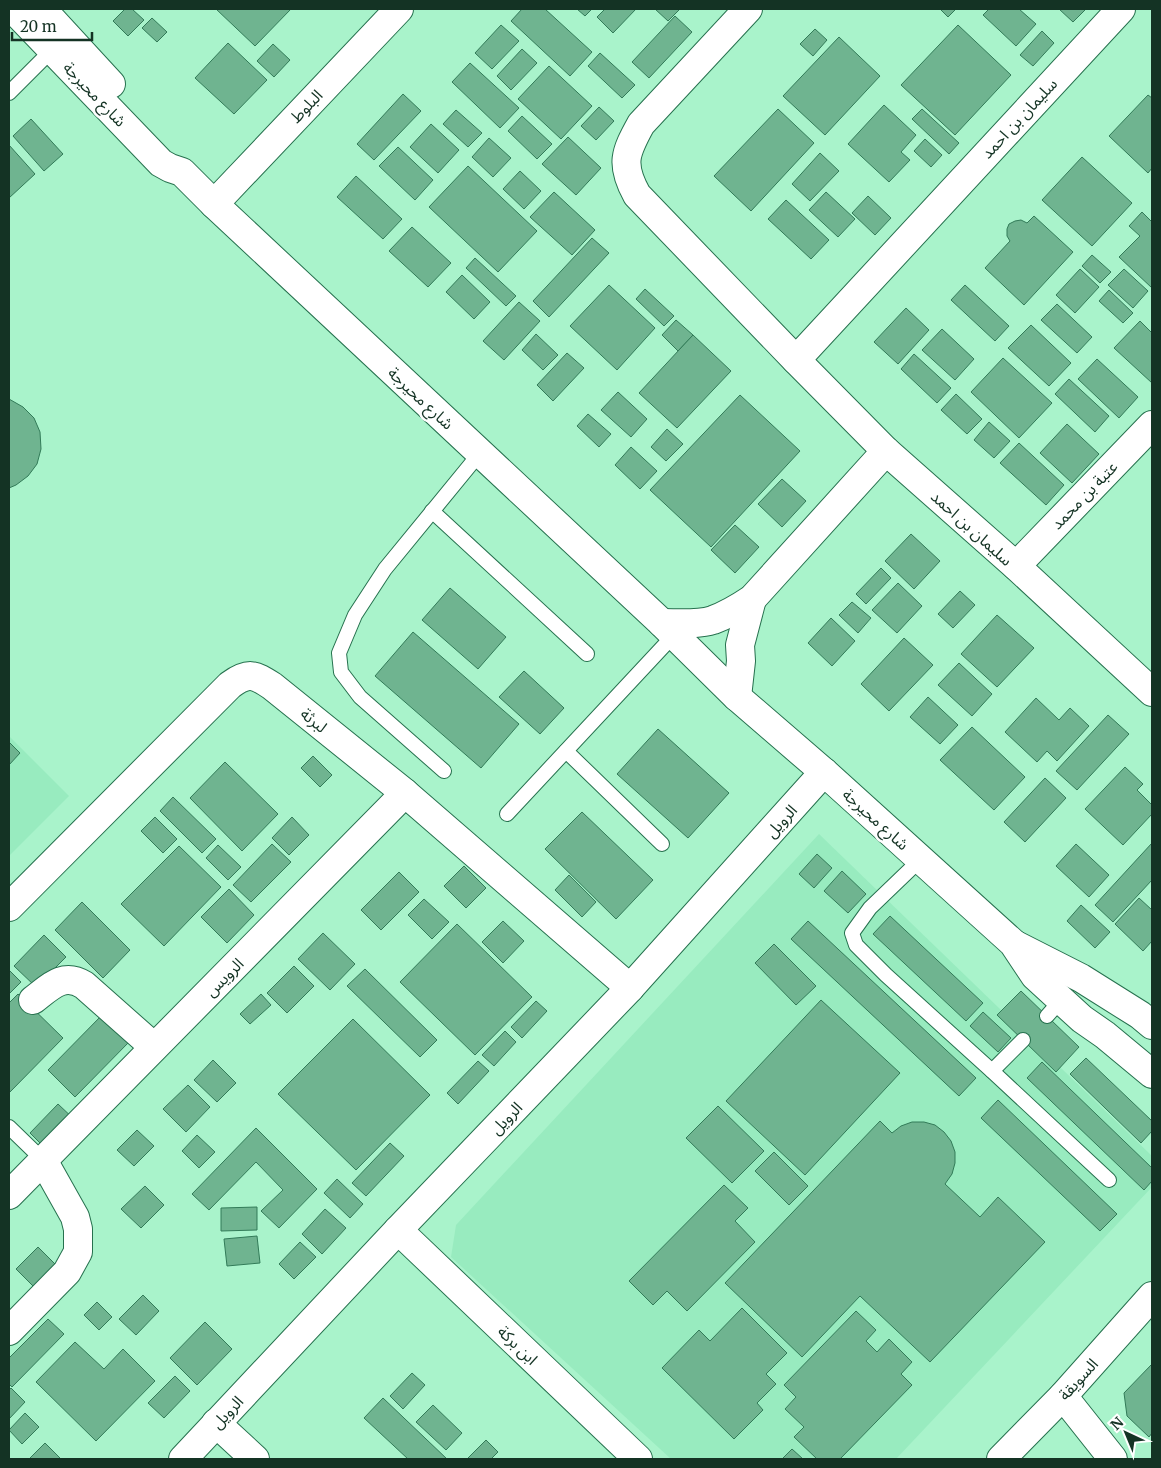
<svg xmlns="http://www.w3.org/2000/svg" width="1161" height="1468" viewBox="0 0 1161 1468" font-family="Merriweather,'Noto Sans Arabic',serif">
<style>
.built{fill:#98ebbf}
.building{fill:#6fb490;stroke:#327b58}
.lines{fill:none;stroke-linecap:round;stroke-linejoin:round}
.lane-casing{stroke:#26714e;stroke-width:16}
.street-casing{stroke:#26714e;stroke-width:30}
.secondary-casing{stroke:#26714e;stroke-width:30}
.lane{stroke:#fff;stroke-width:14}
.street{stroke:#fff;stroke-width:28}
.secondary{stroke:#fff;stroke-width:28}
.labels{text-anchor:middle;stroke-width:5;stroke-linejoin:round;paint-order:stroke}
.street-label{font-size:16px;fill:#143324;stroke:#fff}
</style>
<rect width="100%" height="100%" fill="#a9f3cb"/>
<g class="built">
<path d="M9,736L69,796L9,856Z"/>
<path d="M819,834L1152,1156V1187L896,1459H671L451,1257L456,1225Z"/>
</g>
<g class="building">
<path d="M125,9H132L144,20L128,36L113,21Z"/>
<path d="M216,9H291L255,46Z"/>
<path d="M522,9H545L592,52L570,76L511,21Z"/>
<path d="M577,9H592L585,16Z"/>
<path d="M605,9H636L613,33L597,17Z"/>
<path d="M655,9H677L679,10L668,21Z"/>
<path d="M940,9H956L948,17Z"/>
<path d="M989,9H1019L1036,24L1016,46L983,15Z"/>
<path d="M1059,9H1086L1073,22Z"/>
<path d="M675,16L692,32L649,78L632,62Z"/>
<path d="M152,18L167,32L157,42L142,28Z"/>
<path d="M501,25L519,41L492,69L475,53Z"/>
<path d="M958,25L1011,75L955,135L901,85Z"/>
<path d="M815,29L827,40L813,56L800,44Z"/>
<path d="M1042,31L1054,43L1033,66L1020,55Z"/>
<path d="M839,37L880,76L825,135L783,96Z"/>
<path d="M228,43L267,80L234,114L195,78Z"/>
<path d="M273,44L290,60L274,77L257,61Z"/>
<path d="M522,49L537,63L511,90L497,76Z"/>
<path d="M600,53L635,85L622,98L588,66Z"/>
<path d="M470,63L519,108L500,128L452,82Z"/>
<path d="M549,66L592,106L561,139L518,99Z"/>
<path d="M403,94L421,111L374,160L357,144Z"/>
<path d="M1148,95L1152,98V168L1148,173L1109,136Z"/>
<path d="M884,105L916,135L901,152L910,160L889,182L848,144Z"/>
<path d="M599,107L614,121L596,140L581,126Z"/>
<path d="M778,109L814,143L751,211L714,176Z"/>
<path d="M922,109L959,143L949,154L912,119Z"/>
<path d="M456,110L482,133L468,147L443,124Z"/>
<path d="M522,116L552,144L537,159L508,131Z"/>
<path d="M31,119L63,154L44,171L13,136Z"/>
<path d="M431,124L459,150L438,173L410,147Z"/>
<path d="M568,137L601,168L576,195L542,164Z"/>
<path d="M489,138L511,158L493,177L472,157Z"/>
<path d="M925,139L942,155L931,167L914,151Z"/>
<path d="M9,145L35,174L9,198Z"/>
<path d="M398,147L433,180L415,200L379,166Z"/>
<path d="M820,153L839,171L810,201L792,184Z"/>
<path d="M1082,157L1132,203L1092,246L1042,200Z"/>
<path d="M468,166L537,231L498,272L429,207Z"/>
<path d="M520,171L541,191L524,209L503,189Z"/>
<path d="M356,176L402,219L383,239L337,197Z"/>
<path d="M554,192L595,230L572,255L530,217Z"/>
<path d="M826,192L855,219L838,237L809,210Z"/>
<path d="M868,196L891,218L875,235L852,213Z"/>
<path d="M786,200L829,240L811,259L768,219Z"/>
<path d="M1142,212L1152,222V288L1119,257L1140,236L1129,226Z"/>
<path d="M1034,216L1073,252L1024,305L985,268L1010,241L1007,236V229L1009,224L1015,221L1021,220L1027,223Z"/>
<path d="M412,227L451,263L428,287L389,251Z"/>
<path d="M592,238L609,253L549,317L533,301Z"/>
<path d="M1092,255L1111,272L1100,283L1082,266Z"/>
<path d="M475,258L516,296L506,306L466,268Z"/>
<path d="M1080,269L1099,287L1075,313L1056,295Z"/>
<path d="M1124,269L1148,291L1133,308L1108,285Z"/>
<path d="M462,275L490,302L474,319L446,292Z"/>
<path d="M609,285L655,328L617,370L570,326Z"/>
<path d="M965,285L1009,326L995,341L951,300Z"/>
<path d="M645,289L674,316L664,326L636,299Z"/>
<path d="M1109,290L1133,313L1123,323L1099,301Z"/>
<path d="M519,302L540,321L504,360L483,341Z"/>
<path d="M1057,304L1092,337L1077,353L1041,320Z"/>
<path d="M906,308L929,330L898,364L874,342Z"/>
<path d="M676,320L693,335L678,351L662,335Z"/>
<path d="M1140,321L1152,333V383L1114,348Z"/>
<path d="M1031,325L1071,363L1049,386L1008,348Z"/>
<path d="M942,329L974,359L955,380L922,350Z"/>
<path d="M536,334L558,355L543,370L522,350Z"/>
<path d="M693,335L731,371L677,428L639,393Z"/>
<path d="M567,353L584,368L553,401L537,385Z"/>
<path d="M914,354L951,388L937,403L901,369Z"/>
<path d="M1003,358L1052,403L1019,438L971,392Z"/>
<path d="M1097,359L1138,397L1119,418L1078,379Z"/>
<path d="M1069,379L1109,416L1095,432L1055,394Z"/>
<path d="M618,392L647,419L631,437L601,410Z"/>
<path d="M956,394L982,419L967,434L941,410Z"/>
<path d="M740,395L800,451L711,547L650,490Z"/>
<path d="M9,399L23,407L34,418L40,432L41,449L37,464L28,476L16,485L9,488Z"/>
<path d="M588,414L611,434L599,447L577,426Z"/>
<path d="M989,422L1010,441L994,458L974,440Z"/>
<path d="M1067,424L1099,454L1072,483L1040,453Z"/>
<path d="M667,429L683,444L666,461L651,447Z"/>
<path d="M1019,443L1064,485L1046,505L1000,463Z"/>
<path d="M631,447L657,471L640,489L615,465Z"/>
<path d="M782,479L806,501L782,527L758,504Z"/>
<path d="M735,525L759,547L735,573L711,550Z"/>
<path d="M911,534L940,561L914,589L885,561Z"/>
<path d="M881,568L891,578L866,604L856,594Z"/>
<path d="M898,583L922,606L897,633L872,610Z"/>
<path d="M450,588L506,637L478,669L422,620Z"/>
<path d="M960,591L975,605L953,628L938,614Z"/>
<path d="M852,602L871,618L858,633L839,615Z"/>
<path d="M997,615L1034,648L997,687L961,654Z"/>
<path d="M831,618L855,641L832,666L808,643Z"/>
<path d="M413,632L519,724L481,768L375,676Z"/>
<path d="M904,638L933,665L889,711L861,684Z"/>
<path d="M959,663L992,694L972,716L938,685Z"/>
<path d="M524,671L564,708L540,734L499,697Z"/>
<path d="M928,697L958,725L940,744L910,717Z"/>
<path d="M1036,698L1059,720L1070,708L1089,726L1057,761L1047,751L1037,762L1005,732Z"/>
<path d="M1108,715L1129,734L1077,790L1056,771Z"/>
<path d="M972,727L1025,777L994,810L940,760Z"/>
<path d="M658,729L729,793L688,838L617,774Z"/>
<path d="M9,742L20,753L9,765Z"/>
<path d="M313,756L332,775L320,787L301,768Z"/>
<path d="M225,762L278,814L242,851L190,798Z"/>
<path d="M1125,767L1143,784L1137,790L1152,805V814L1123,845L1085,809Z"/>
<path d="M1045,778L1066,798L1025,842L1004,822Z"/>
<path d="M173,797L216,839L202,853L160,811Z"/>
<path d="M582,812L653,880L616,919L545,849Z"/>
<path d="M155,817L177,839L163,853L141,831Z"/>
<path d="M292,817L309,835L289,855L272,838Z"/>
<path d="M1152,843V880L1113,922L1095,905Z"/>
<path d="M272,844L291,862L251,902L233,885Z"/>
<path d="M1076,844L1109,875L1089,897L1056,866Z"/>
<path d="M218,845L241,867L228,880L206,858Z"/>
<path d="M179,846L221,887L164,946L121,904Z"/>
<path d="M817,854L832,868L814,888L799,874Z"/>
<path d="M464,866L486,888L466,908L444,886Z"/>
<path d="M842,871L866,894L848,913L824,891Z"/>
<path d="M399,872L419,892L381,930L361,910Z"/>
<path d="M569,875L596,902L582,917L555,890Z"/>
<path d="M229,889L254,915L227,943L201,917Z"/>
<path d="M1139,898L1152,910V941L1143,951L1115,924Z"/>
<path d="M424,899L449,922L432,939L408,915Z"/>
<path d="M82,902L130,950L103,978L55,930Z"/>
<path d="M1081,905L1110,932L1095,948L1067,921Z"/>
<path d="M890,916L983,1003L966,1021L873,934Z"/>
<path d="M503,921L524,941L503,963L482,942Z"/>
<path d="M808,921L976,1078L959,1096L791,939Z"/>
<path d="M457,924L532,997L475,1055L400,982Z"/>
<path d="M323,933L355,964L330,990L298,959Z"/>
<path d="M44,935L66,957L36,987L14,966Z"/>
<path d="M774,944L816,986L796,1005L755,963Z"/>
<path d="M294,966L314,986L287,1013L267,993Z"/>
<path d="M365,969L437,1040L420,1057L347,986Z"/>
<path d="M9,970L21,982L9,994Z"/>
<path d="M1021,991L1079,1047L1056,1072L997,1015Z"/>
<path d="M18,994L63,1038L9,1093V1003Z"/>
<path d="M261,994L271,1005L250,1024L240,1014Z"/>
<path d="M821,1000L900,1073L805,1175L726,1101Z"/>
<path d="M536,1001L547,1011L522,1038L511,1027Z"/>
<path d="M983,1012L1011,1038L998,1052L970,1026Z"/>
<path d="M103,1014L130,1041L75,1097L48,1070Z"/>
<path d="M353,1019L430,1095L356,1170L278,1094Z"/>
<path d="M505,1031L516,1042L494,1066L482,1055Z"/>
<path d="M1086,1058L1152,1121V1131L1141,1143L1070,1074Z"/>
<path d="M213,1060L236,1083L217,1102L194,1080Z"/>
<path d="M478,1061L489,1071L458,1104L447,1093Z"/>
<path d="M1042,1062L1152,1168V1181L1144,1190L1027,1078Z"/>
<path d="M188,1085L210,1107L186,1132L163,1109Z"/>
<path d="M998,1100L1117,1214L1100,1231L981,1118Z"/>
<path d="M58,1104L76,1121L47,1150L30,1133Z"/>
<path d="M718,1106L764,1151L732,1183L686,1138Z"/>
<path d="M880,1121L892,1133L901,1126L912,1122H924L935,1125L944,1132L951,1141L955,1152V1163L952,1174L945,1184L980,1217L998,1197L1045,1242L930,1362L860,1296L802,1357L725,1283Z"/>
<path d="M256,1128L317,1189L279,1228L261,1211L283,1190L256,1162L209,1210L192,1194Z"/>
<path d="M137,1130L154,1146L134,1166L117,1150Z"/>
<path d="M197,1135L215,1152L199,1168L182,1151Z"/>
<path d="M390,1143L404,1156L366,1196L352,1183Z"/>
<path d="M774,1152L808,1186L789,1205L755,1171Z"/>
<path d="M337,1179L363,1204L350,1218L324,1193Z"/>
<path d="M724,1185L748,1208L735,1221L755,1242L687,1311L667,1291L653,1305L629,1281Z"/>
<path d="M145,1186L164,1205L141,1228L121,1209Z"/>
<path d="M257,1207V1230L221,1231V1208Z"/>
<path d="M325,1209L346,1228L322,1254L302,1234Z"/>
<path d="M257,1236L260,1263L227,1266L224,1239Z"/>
<path d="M300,1242L316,1257L294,1279L279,1264Z"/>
<path d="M38,1247L58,1267L36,1289L16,1269Z"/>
<path d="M143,1295L159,1311L136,1335L119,1319Z"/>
<path d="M97,1302L112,1317L99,1330L84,1315Z"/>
<path d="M742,1308L787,1353L766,1374L776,1384L757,1403L763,1410L734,1439L662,1368L699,1330L710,1341Z"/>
<path d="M856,1311L876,1330L866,1341L877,1352L889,1339L912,1362L901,1374L912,1385L840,1459H817L794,1437L804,1427L785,1409L796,1397L784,1385Z"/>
<path d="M48,1319L64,1334L12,1387L9,1384V1358Z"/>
<path d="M205,1322L232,1349L197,1385L170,1358Z"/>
<path d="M75,1342L104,1369L123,1349L155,1381L96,1441L36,1382Z"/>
<path d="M1152,1364V1433L1149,1437L1127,1416L1124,1393Z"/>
<path d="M412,1373L425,1385L403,1409L390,1396Z"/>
<path d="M175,1376L190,1391L164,1418L148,1403Z"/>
<path d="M11,1388L25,1402L9,1419V1390Z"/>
<path d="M383,1398L447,1459H408L364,1418Z"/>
<path d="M433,1405L462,1433L446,1450L416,1422Z"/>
<path d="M25,1413L39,1427L22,1444L9,1430Z"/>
<path d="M486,1440L498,1452L491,1459H467Z"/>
<path d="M45,1443L61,1459H29Z"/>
<path d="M792,1449L803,1459H782Z"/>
</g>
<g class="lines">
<defs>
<g id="lane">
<path d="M9,93L52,50"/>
<path d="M432,511L587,654"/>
<path d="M566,751L662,844"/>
<path d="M444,771L360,697L341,672L339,653L355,615L385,569L480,453"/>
<path d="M507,814L674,635"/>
<path d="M921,859L870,908L852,933L856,945L886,975L992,1071L1109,1180"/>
<path d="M1047,1016L1061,1000"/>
<path d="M992,1071L1023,1040"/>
<path d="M9,1127L43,1160"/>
</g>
<g id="street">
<path d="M748,9L641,124C625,153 620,164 637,195L796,360L886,451L1016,566L1152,692"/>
<path d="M214,204L399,9"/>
<path d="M796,360L1121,9"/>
<path d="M1016,566L1152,425"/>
<path d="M662,623C678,623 697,625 713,620C727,615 740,607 752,599L886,451"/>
<path d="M737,697L741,661L740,645L752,599"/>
<path d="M9,907L230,685C248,672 254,674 272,686L405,793L630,988"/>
<path d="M33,1000C50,987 63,972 84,985L154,1047"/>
<path d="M9,1195L405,793"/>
<path d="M398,1230L638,1459"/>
<path d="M9,1331L67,1272L78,1252V1229L75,1217L43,1160"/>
<path d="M1063,1396L1113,1459"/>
<path d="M216,1423L255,1459"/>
<path d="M183,1459L398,1230L630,988L824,772"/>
<path d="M1001,1459L1063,1396L1152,1296"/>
</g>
<g id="secondary">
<path d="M13,9L161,163L170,168L182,172L214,204L662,623L737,697L824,772L1013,943L1035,976L1082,1019L1105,1035L1152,1074"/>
<path d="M42,9L111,84"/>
<path d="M1016,945L1081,978L1140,1015L1152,1025"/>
</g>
</defs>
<use href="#lane" class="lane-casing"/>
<use href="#street" class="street-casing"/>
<use href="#secondary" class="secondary-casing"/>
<use href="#lane" class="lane"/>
<use href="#street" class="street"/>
<use href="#secondary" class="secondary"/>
</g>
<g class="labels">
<g class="street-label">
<text transform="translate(95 94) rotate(46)" y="6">شارع محيرجة</text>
<text transform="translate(306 106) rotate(-46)" y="6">البلوط</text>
<text transform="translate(1019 118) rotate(-47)" y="6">سليمان بن احمد</text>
<text transform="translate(421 398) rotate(43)" y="6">شارع محيرجة</text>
<text transform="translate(1084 495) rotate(-46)" y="6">عتبة بن محمد</text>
<text transform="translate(972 528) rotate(42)" y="6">سليمان بن احمد</text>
<text transform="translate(314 720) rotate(39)" y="6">لبرثة</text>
<text transform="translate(876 819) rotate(42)" y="6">شارع محيرجة</text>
<text transform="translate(781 821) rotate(-48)" y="6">الرويل</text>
<text transform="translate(224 977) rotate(-45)" y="6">الرويس</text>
<text transform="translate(506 1118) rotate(-46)" y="6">الرويل</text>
<text transform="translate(518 1345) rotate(44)" y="6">ابن بركة</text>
<text transform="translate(1078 1379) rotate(-48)" y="6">السويقة</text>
<text transform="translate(227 1412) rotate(-47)" y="6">الرويل</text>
</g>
</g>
<rect width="1161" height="1468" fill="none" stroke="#143324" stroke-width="20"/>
<g transform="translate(1126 1433) rotate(316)" stroke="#ffffff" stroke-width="4" paint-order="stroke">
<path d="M0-4L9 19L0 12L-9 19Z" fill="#143324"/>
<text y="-8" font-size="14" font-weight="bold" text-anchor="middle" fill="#143324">N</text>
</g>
<path d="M12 32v8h80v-8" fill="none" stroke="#143324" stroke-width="2.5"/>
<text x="20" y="32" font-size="15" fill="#143324" stroke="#ffffff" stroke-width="4" paint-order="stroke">20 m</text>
</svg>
